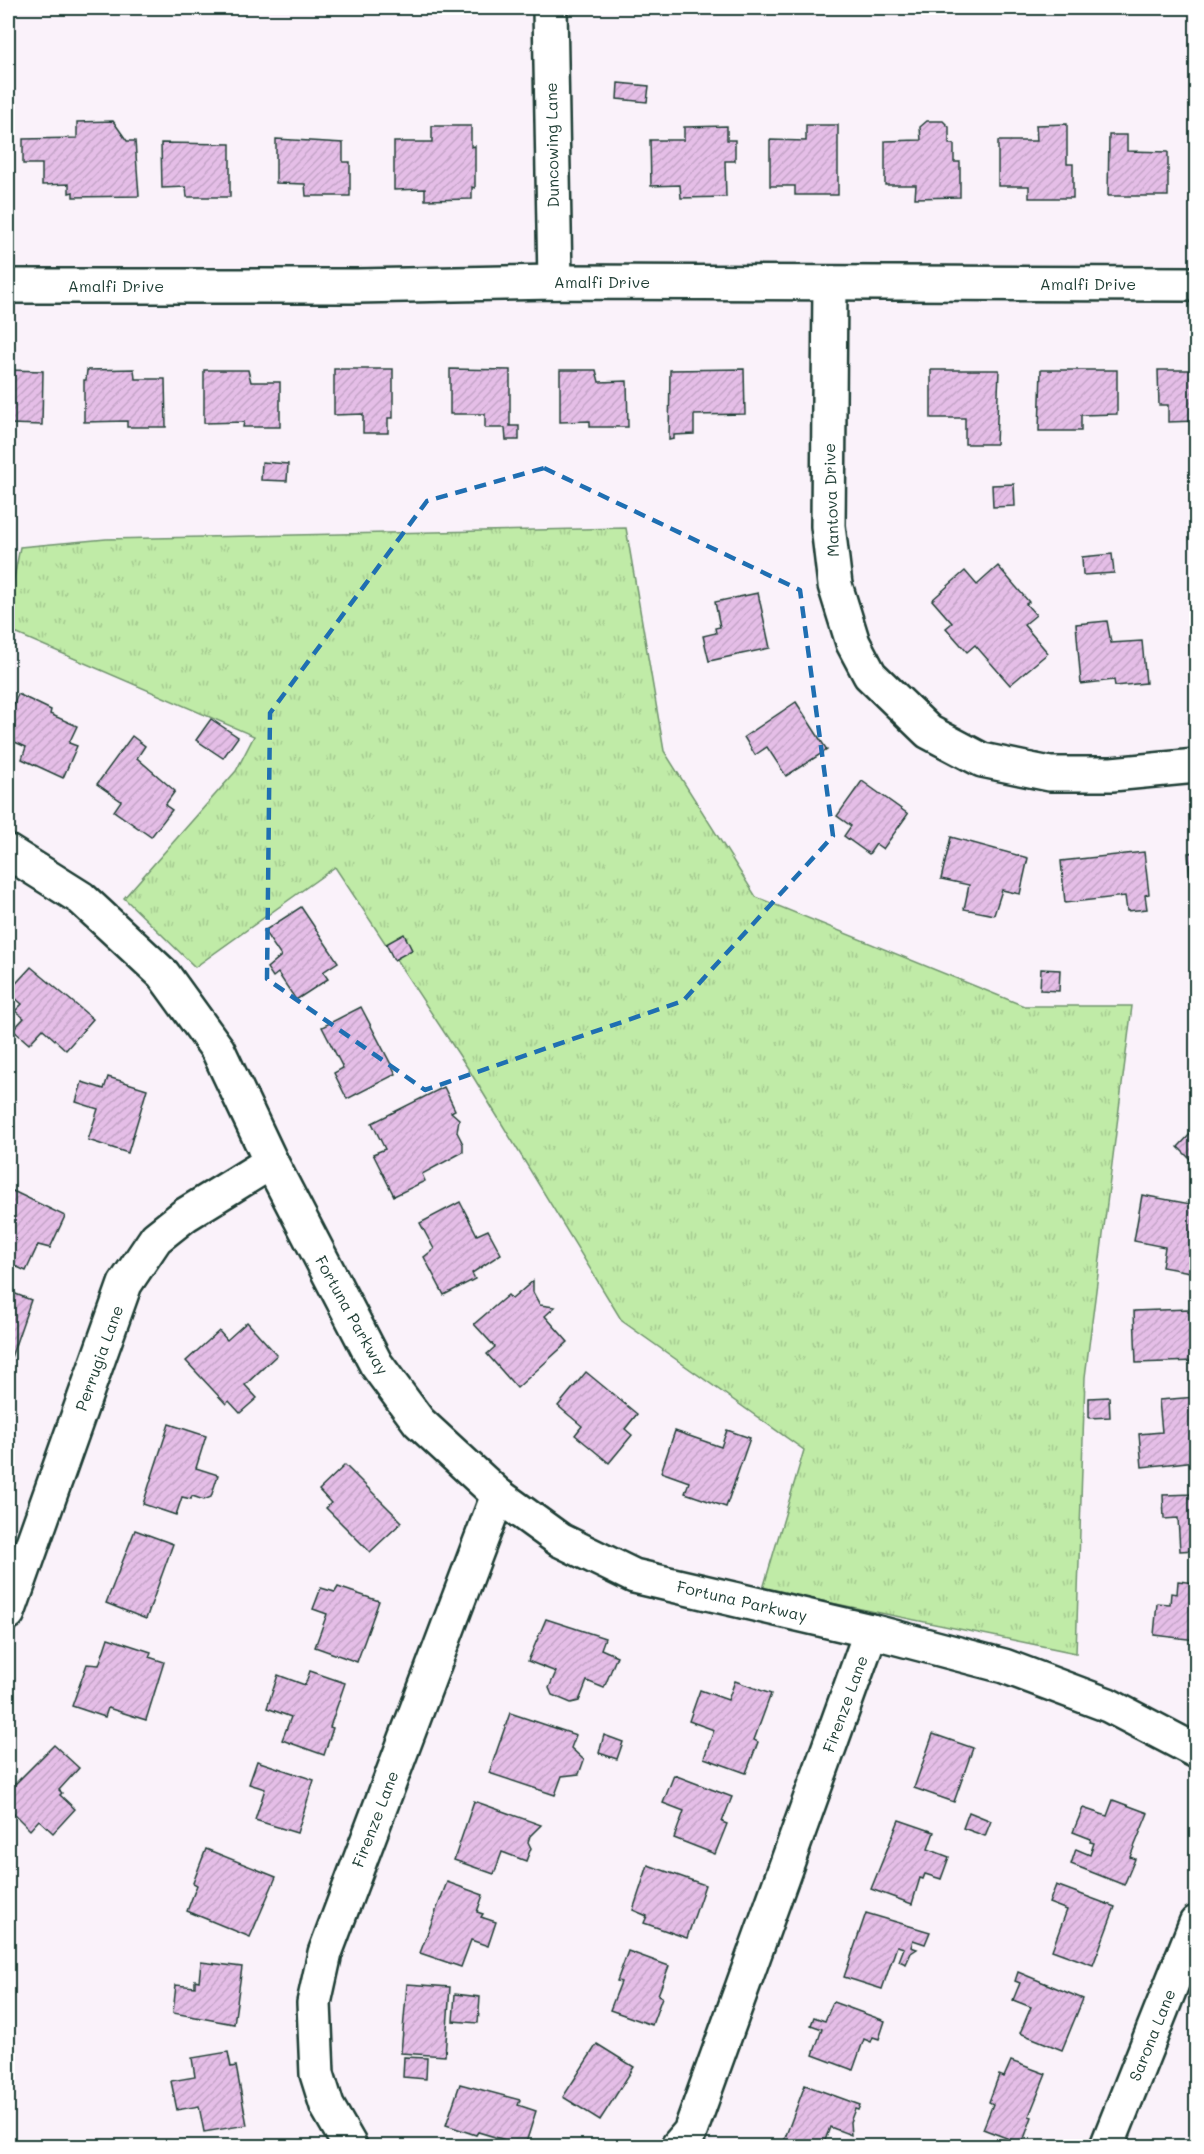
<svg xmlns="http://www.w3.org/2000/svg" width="1204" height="2154" viewBox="0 0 1204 2154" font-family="Mali,sans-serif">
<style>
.grass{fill:url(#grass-tufts);stroke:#70946e;stroke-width:1.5}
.building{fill:url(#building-hatch);stroke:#1f3d34;stroke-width:1.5}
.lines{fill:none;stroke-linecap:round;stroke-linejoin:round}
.minor-casing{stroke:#1f3d34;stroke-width:38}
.minor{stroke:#fff;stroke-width:33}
.marked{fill:none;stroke:#1f6fb2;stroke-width:4.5;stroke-dasharray:12 8;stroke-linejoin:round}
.labels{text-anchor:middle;stroke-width:6;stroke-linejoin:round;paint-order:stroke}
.street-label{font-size:16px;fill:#1f3d34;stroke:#fff}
</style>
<defs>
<pattern id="grass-tufts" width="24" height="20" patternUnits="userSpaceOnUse" patternTransform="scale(1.5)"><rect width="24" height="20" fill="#c0eba7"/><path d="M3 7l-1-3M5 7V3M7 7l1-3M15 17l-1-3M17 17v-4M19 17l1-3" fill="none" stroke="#a5ca90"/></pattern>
<pattern id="building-hatch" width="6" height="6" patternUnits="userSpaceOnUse" patternTransform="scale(1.5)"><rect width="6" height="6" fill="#e5bee7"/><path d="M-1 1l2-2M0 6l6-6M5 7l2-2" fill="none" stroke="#c4a4c7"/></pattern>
</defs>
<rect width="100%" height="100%" fill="#faf2fa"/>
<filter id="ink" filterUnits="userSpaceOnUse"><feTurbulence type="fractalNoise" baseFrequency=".0167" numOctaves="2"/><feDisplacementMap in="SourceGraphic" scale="12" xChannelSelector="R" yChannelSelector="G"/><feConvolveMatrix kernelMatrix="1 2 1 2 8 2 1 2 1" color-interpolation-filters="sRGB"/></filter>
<g filter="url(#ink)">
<path class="grass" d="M626,528L664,751L756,897L1024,1006H1132L1085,1377L1076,1653L763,1589L804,1450L622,1321L469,1070L335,867L195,967L124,898L236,771L254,736L8,630V609L20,547L106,539Z"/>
<g class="building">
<path d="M650,8H687V11L650,10Z"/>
<path d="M618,83L649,86L647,102L617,99Z"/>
<path d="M113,121L127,141H135L139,196L73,197V192L69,193V184L42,185V164H23V139L77,138V122Z"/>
<path d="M927,121H943L949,127V144H954V162H960V197L915,198L916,185H885V141L921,140L920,127Z"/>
<path d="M1067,124V164H1073V198H1029V186H998V141H1037L1036,125Z"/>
<path d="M806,125H838V195H795V186H770V140L806,141Z"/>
<path d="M432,126H471V147L475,146V188L472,187V199L425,200V189L394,190V142H432Z"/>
<path d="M727,126V140H735V161H725L726,197L681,198L680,185L651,186L650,140H684V127Z"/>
<path d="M1109,135H1127V151L1168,152V196H1108Z"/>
<path d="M276,139L343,143V162H350V196H306L305,184L276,183Z"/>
<path d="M161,143L230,144V197H187L186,187L162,188Z"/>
<path d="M134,369L135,379H165L166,427H127V421L84,422V380H86L87,370Z"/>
<path d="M334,369H393V418H388V433H363V414L334,415Z"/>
<path d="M450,369L510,370V426H519V440H506L505,428H485V414H450Z"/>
<path d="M744,369L745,414L694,415V434L674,435V439L669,440L670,370Z"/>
<path d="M8,370L43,371L42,425L10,424V418H8Z"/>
<path d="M204,370H248L251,382H280V427H243L244,422L204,423Z"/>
<path d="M560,370H596L599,382L627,381L628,427H590V421L560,422Z"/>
<path d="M931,370H999L996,444H965V418H931Z"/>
<path d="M1041,370H1117V414L1081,415V431H1039Z"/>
<path d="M1158,370H1196V421L1168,422V405H1159Z"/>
<path d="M262,462L288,464L287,481L261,480Z"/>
<path d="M1014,484L1015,506L993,507L992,485Z"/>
<path d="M1112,554L1114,573L1083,575L1082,557Z"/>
<path d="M998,566L1029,602L1026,604L1036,615L1024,625L1048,653L1010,685L975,645L967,652L946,628L952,623L932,600L965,571L977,585Z"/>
<path d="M758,593L770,648L709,661L703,636L716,633L715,628L720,627L715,602Z"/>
<path d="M1107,621L1111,643L1142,641L1146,683L1115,686L1114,680L1081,684L1076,624Z"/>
<path d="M1189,637H1196V680L1192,681Z"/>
<path d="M18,694L51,710L50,714L77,726L69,743L77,746L63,778L22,759L26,747L8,739V718Z"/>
<path d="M796,702L827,750L786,776L767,747L755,755L744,737Z"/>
<path d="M211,719L238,737L223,758L196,740Z"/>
<path d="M132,736L145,746L137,758L175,791L165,805L172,810L151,837L114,811L121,801L97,784Z"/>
<path d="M862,781L908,814L883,849L876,844L869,854L844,836L851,826L837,816Z"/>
<path d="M951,837L1028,858L1020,894L1002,890L994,915L964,909L969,885L941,879Z"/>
<path d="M1144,852L1149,894L1145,895L1147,909L1127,911L1125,896L1065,903L1061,861Z"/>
<path d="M1196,852V900L1194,889L1191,890L1188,853Z"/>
<path d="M301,907L338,962L323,972L328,979L296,1000L278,973L273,977L267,968L281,956L264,931Z"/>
<path d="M404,934L412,950L394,960L386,944Z"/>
<path d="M31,967L93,1019L66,1050L43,1029L29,1044L13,1030L24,1018L15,1011L22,1004L8,992Z"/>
<path d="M1041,969L1060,970L1059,991L1040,990Z"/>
<path d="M361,1007L396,1074L347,1099L334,1073L343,1068L322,1027Z"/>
<path d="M108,1077L147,1089L128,1153L88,1140L98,1109L76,1102L82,1082L104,1089Z"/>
<path d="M444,1087L455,1110L451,1112L459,1119L457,1132L463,1144V1152L422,1174L425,1181L394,1196L373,1154L385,1149L372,1123Z"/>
<path d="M1196,1128V1165L1178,1147Z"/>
<path d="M13,1191L65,1216L50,1248L38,1245L26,1271L8,1263V1195Z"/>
<path d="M1142,1195L1196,1205L1189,1251L1196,1253V1273L1162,1267L1165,1247L1134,1241Z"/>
<path d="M460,1202L477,1235L488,1230L501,1254L472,1273L475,1279L444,1295L424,1257L434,1249L420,1223Z"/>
<path d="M533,1281V1292L540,1305L555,1307L545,1316L568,1342L517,1388L487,1354L495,1347L474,1324L508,1295L512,1299Z"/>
<path d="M8,1291L31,1300L8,1366Z"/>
<path d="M1188,1309V1312H1196V1361L1136,1363L1134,1311Z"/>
<path d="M247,1322L277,1355L245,1385L257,1398L240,1413L229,1401L226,1404L186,1361L219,1331L227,1340Z"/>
<path d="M586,1372L637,1414L625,1429L632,1435L609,1463L575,1435L582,1426L558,1406Z"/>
<path d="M1109,1397L1110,1417L1089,1418V1398Z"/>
<path d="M1196,1397V1461L1142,1467L1139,1434L1162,1432L1159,1400Z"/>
<path d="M169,1424L206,1436L196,1468L218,1475L211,1497L204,1500L192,1496L191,1499L182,1497L176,1515L143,1504Z"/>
<path d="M727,1430L750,1438L726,1507L685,1493L689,1482L661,1472L675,1431L721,1447Z"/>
<path d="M345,1465L402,1522L370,1552L326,1508L331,1503L319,1490Z"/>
<path d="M1196,1494V1550L1180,1551L1178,1518L1164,1519L1163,1495Z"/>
<path d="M135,1530L173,1544L146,1619L106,1603Z"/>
<path d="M1178,1581L1196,1583V1640L1154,1635L1157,1603L1170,1604L1171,1593L1177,1594Z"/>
<path d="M338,1587L379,1601L357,1662L315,1647L327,1614L313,1609L321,1588L335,1592Z"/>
<path d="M546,1619L605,1638L601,1649L617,1656L604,1688L587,1681L579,1701L571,1703L552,1695L549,1688L556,1672L528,1661Z"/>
<path d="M108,1638L151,1652L149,1657L164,1662L146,1720L108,1708L105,1717L72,1706L87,1664L99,1665Z"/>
<path d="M310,1671L345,1683L330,1727L333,1728L324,1755L282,1740L291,1717L267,1708L278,1675L305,1685Z"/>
<path d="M735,1681L771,1694L754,1740L758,1742L746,1773L704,1758L714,1730L689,1721L700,1690L728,1700Z"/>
<path d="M510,1713L576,1735L571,1748L584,1760L579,1774L562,1776L555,1795L489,1773Z"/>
<path d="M933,1734L973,1748L954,1802L914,1788Z"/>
<path d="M604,1735L623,1742L617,1759L599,1753Z"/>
<path d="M54,1745L79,1768L59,1790L62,1793L60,1795L75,1809L53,1833L39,1820L30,1830L8,1808V1791Z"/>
<path d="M257,1761L314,1780L297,1833L255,1820L265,1789L249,1784Z"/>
<path d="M674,1775L732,1797L722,1822L727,1824L715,1854L674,1838L684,1811L663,1803Z"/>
<path d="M1113,1800L1148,1813L1130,1857L1135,1859L1124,1885L1071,1864L1076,1849L1090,1855L1094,1843L1090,1842L1091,1839L1073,1832L1083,1808L1107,1816Z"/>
<path d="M474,1801L541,1825L530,1836L528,1842L531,1848L526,1861L502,1852L494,1874L454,1860Z"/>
<path d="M969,1812L991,1821L985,1836L963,1828Z"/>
<path d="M899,1820L934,1832L928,1849L949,1857L941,1879L925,1874L923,1879L920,1878L912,1904L871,1889Z"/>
<path d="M206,1849L276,1877L250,1937L187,1911L197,1885L193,1883Z"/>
<path d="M648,1865L705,1885L687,1938L644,1923L647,1916L633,1910Z"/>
<path d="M447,1882L483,1895L477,1912L483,1914L481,1917L496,1922L488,1946L471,1940L461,1967L420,1953Z"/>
<path d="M1056,1885L1115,1907L1093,1965L1052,1950L1067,1910L1049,1903Z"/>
<path d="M866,1913L930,1932L925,1944L913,1940L911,1947L917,1949L911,1953L906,1964L899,1961L904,1948L897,1946L882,1989L844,1977Z"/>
<path d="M628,1951L669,1966L658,1995L662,1997L652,2025L610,2010L621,1982L617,1981Z"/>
<path d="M201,1962L242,1967L234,2024L173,2013L176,1985L195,1987V1980L199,1981Z"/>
<path d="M1018,1972L1083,1999L1062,2050L1020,2033L1031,2007L1013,2000L1020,1983L1015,1981Z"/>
<path d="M407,1984L450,1987L445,2056L401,2053Z"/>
<path d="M455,1994L480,1997L478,2023L453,2021Z"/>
<path d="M833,2002L885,2021L879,2039L873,2037L871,2042L864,2039L853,2070L813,2055L822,2029L811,2025L814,2017L825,2021Z"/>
<path d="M597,2044L634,2067L600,2120L563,2097Z"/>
<path d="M228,2052L231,2067L236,2066L247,2125L204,2132L199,2106L177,2110L171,2081L195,2077L192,2058Z"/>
<path d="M404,2057L427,2058L426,2079L403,2077Z"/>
<path d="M1011,2061L1046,2074L1029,2116L1032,2117L1022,2144L983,2129L993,2104L989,2102L999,2075L1004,2077Z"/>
<path d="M460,2084L520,2100L518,2105L536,2111L525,2146L478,2132L476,2135L446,2125Z"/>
<path d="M805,2085L860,2105L858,2110L855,2109L850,2122L851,2135L830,2127L823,2146H782Z"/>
</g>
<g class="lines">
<defs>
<g id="minor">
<path d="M550,8L555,282"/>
<path d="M830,283L828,526L835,585L853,643L870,675L929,732L982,760L1050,774H1112L1196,766"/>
<path d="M8,286H357L555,282L1196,284"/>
<path d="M8,852L81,898L163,974L218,1050L271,1162L376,1364L419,1422L498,1495L560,1540L634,1576L871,1631L1004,1666L1108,1705L1196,1751"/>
<path d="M8,1613L125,1284L156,1238L185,1215L271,1162"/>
<path d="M350,2146L327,2106L317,2074L314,2003L325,1953L498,1495"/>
<path d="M678,2146L690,2132L871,1631"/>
<path d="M1107,2146L1196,1923"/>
</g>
</defs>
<use href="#minor" class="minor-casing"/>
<use href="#minor" class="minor"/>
</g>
</g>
<path class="marked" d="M544,468L800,590L833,836L683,1001L425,1090L267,979L270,713L427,501Z"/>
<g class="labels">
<g class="street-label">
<text transform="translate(552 145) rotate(-91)" y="6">Duncowing Lane</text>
<text x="602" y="288">Amalfi Drive</text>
<text x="1088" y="290">Amalfi Drive</text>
<text x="116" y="292">Amalfi Drive</text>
<text transform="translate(831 500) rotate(-92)" y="6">Mantova Drive</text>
<text transform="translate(352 1315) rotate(61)" y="6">Fortuna Parkway</text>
<text transform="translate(99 1358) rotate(-70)" y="6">Perrugia Lane</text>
<text transform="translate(742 1601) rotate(13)" y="6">Fortuna Parkway</text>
<text transform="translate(845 1704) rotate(-70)" y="6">Firenze Lane</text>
<text transform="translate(375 1819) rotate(-69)" y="6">Firenze Lane</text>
<text transform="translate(1152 2035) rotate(-68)" y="6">Sarona Lane</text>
</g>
</g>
<rect width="1204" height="2154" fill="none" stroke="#fff" stroke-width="30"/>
<rect x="15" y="15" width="1174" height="2124" fill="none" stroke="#1f3d34" stroke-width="2" filter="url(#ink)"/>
</svg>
